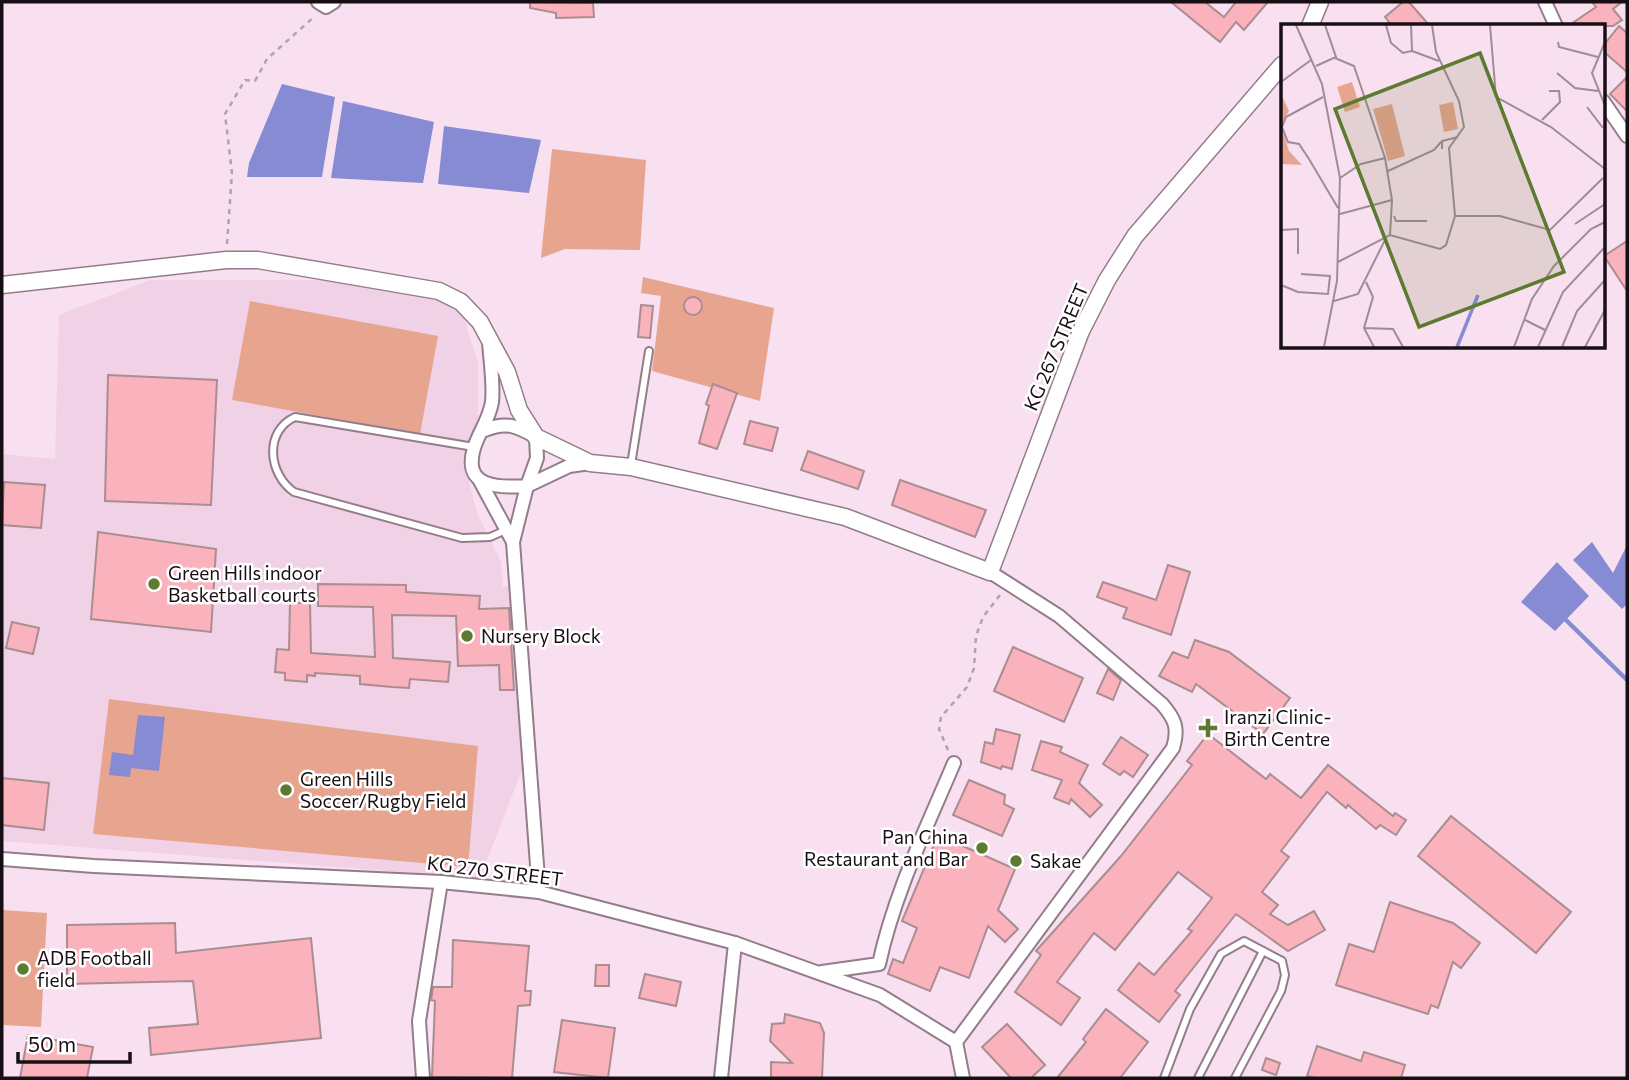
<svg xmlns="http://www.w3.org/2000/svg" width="1629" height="1080" viewBox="0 0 1629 1080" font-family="Commissioner,sans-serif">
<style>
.built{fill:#f1d1e5}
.green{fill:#e7a590}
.water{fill:#868bd3}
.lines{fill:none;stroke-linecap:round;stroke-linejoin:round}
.stream{stroke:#868bd3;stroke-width:4.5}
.building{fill:#fab2bd;stroke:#aa8d91;stroke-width:2}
.service-casing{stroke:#937c8b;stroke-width:10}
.minor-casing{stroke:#937c8b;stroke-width:16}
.tertiary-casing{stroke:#937c8b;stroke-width:19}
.path{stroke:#b5a1ae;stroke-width:2.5;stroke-dasharray:5 5;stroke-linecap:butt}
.service{stroke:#fff;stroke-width:6}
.minor{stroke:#fff;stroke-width:12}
.tertiary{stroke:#fff;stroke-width:16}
.poi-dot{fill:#5d7b30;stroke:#fff;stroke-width:2.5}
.labels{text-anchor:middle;stroke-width:5;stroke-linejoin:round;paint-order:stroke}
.street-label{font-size:19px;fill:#180f15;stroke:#fff}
.poi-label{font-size:19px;fill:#180f15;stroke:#fff;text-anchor:start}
.inset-river{fill:none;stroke:#868bd3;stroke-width:3.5}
.inset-road{fill:none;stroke:#9f8c98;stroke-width:2}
.view{fill:#5d7b30;fill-opacity:0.15;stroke:#5d7b30;stroke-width:3.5}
.inset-edge{fill:none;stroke:#180f15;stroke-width:3.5}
</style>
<rect width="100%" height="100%" fill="#f9e0f0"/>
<path class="built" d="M150,280H351L458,299L478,363V422L469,482L478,515L501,562L503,587L515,585L531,747L480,878L2,841V454L55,459L59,315Z"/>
<g class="green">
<path d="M552,149L646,160L640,250L565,249L541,258Z"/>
<path d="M643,277L774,308L760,401L652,371L661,296L641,293Z"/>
<path d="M250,301L438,336L420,434L232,400Z"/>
<path d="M109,699L478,746L468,867L93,834Z"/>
<path d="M2,910L47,913L41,1027L2,1025Z"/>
</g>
<g class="water">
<path d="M282,84L335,97L322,177H247L249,163Z"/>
<path d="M343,101L434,122L423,183L331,178Z"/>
<path d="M444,126L541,140L529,193L438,184Z"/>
<path d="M1592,542L1613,573L1627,545V604L1622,609L1573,560Z"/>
<path d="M1557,562L1589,596L1555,631L1521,602Z"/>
<path d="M138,715L165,717L159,771L131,768L130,777L109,775L112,752L133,755Z"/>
</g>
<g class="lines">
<path class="stream" d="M1566,620L1627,680"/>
</g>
<g class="building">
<path d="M530,2L593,3L594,17L556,18V13L530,8Z"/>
<path d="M1171,2H1205L1224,17L1236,2H1268L1244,30L1236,22L1220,42Z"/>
<path d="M1403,2H1409L1430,26H1392L1385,17Z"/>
<path d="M1592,2H1622L1613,9L1622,20L1613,26H1568L1596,7Z"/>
<path d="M1619,26L1627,33V72L1603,51V46Z"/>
<path d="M1627,77V111L1610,94Z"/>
<path d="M1627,241V291L1604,256Z"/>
<circle cx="693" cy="306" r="9"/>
<path d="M641,305L653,306L650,338L638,337Z"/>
<path d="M108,375L217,380L211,505L105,501Z"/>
<path d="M713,384L737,393L717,449L699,443L709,406L706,404Z"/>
<path d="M750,421L778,428L772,451L744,444Z"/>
<path d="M808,451L864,471L858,489L801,470Z"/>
<path d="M900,480L986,510L975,537L892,505Z"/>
<path d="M4,482L45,485L41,528L2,525Z"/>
<path d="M98,532L216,549L211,632L91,619Z"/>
<path d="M1168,565L1190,572L1171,635L1123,618L1127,608L1097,597L1103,582L1156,600Z"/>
<path d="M318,584L406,585V592L480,596L479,609L509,608L514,690H500L499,665L458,666L456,616L392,615L393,658L450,662L448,682L410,679L409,688L392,687L360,684V676L315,673V676L307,675V682L285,680V673L275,672L277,649L289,650L290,603H310L311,653L375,657L373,607L318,606Z"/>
<path d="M12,622L39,628L33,654L6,648Z"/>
<path d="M1195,640L1229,652L1290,698L1263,734L1196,684L1192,692L1159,676L1173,652L1188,658Z"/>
<path d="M1013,647L1083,678L1064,722L994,691Z"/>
<path d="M1108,669L1121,680L1113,700L1097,693Z"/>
<path d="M996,729L1020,735L1012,769L1002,766L1001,769L981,762L985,742L993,744Z"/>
<path d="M1208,734L1266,779L1270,774L1301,798L1328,765L1393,816L1395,813L1406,820L1396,835L1380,825L1376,829L1348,805L1346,808L1327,792L1281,851L1289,857L1262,892L1278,905L1270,914L1288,925L1314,911L1325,930L1288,951L1236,914L1175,991L1180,995L1159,1022L1118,990L1139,963L1154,975L1192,931L1188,929L1212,898L1178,872L1115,950L1094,933L1057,982L1080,998L1061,1025L1015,992L1041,955L1036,951L1121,856L1192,765L1187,761Z"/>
<path d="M1121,737L1148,755L1133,777L1124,771L1120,775L1103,764Z"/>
<path d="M1041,741L1062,747L1060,752L1088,765L1079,783L1102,805L1090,817L1071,799L1069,804L1054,798L1062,780L1032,770Z"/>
<path d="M2,778L49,783L44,830L2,825Z"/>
<path d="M969,780L1005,795L1004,804L1014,809L1002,836L953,815Z"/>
<path d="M1451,816L1571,912L1536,953L1418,856Z"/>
<path d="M938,835L1015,869L998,910L1018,929L1005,942L988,926L969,978L940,967L930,991L888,974L893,959L903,963L917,928L902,921Z"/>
<path d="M1390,902L1453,923L1480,943L1461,968L1453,962L1438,1008L1431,1005L1428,1014L1336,985L1349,944L1374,952Z"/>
<path d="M175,923L176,953L311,938L321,1038L151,1055L149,1028L198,1024L193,981L67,984V925Z"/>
<path d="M453,940L529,946L525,991H531L530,1005L518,1006L512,1078L432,1077L435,1001L431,1000L433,987H452Z"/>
<path d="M596,965H609V986H595Z"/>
<path d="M645,974L681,982L676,1006L639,998Z"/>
<path d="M1106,1009L1148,1042L1120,1078H1057L1086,1042L1083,1039Z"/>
<path d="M785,1014L820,1023L824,1033L822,1078H771V1062L792,1063L770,1041L772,1024L784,1023Z"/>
<path d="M562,1020L615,1028L608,1078L554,1072Z"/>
<path d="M1007,1024L1045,1065L1031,1078H1011L982,1047Z"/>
<path d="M28,1035L93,1047L87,1078H20Z"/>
<path d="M1317,1046L1361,1061L1364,1052L1405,1065L1401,1078H1315L1307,1076Z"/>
<path d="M1266,1058L1280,1063L1276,1075L1262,1070Z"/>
</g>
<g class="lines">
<defs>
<g id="service">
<path d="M474,447L295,417C264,431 268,474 294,492L462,538L490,537L506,530"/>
<path d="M631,465L649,351"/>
<path d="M1164,1078L1190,1009L1221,954L1244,941L1282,961L1285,975L1281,991L1235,1078"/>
<path d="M1198,1078L1263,951"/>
</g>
<g id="minor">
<path d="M318,2L326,7L334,2"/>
<path d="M1545,2L1556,26"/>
<path d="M1603,101L1627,136"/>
<path d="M485,430C506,421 517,426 536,437L537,458L527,486C499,488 462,488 474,448C479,432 489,420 492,402C494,383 490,360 489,341"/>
<path d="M480,481L513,542"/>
<path d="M2,859L94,866L441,882L539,892L735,943L880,995L956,1042"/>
<path d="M539,892L513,542L527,486L569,466L590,463"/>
<path d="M822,972L879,964C894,894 926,829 954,763"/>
<path d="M423,1078L419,1021L441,882"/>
<path d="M721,1078L735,943"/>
<path d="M963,1078L956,1042L1173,748C1179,728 1175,719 1162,704L1059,616L990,572"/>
</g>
<g id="tertiary">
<path d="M1310,26L1320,2"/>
<path d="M2,285L226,260H258L439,291L461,302L480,322L507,372L519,410L536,437L590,463L631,467L845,517L990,572L1081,331L1107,280L1135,236L1282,65"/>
</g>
</defs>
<use href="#service" class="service-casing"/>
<use href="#minor" class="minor-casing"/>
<use href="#tertiary" class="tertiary-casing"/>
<g class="path">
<path d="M227,244L232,173L225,114L245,80L255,81L267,59L315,16"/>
<path d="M948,750L939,729L941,717L967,687L974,668L976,636L983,617L1000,595"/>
</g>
<use href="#service" class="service"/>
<use href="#minor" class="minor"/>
<use href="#tertiary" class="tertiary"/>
</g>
<g class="poi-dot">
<circle cx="154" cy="584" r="7"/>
<circle cx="467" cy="636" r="7"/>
<path d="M1204.5 717.5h7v7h7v7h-7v7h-7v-7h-7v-7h7z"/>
<circle cx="286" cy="790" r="7"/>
<circle cx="982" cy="848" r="7"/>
<circle cx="1016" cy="861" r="7"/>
<circle cx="23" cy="969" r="7"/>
</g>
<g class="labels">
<g class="street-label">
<text transform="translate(1056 347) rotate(-67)" y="7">KG 267 STREET</text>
<text transform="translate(495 871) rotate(7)" y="7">KG 270 STREET</text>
</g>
<g class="poi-label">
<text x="168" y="580">Green Hills indoor<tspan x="168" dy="22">Basketball courts</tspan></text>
<text x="481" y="643">Nursery Block</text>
<text x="1224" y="724">Iranzi Clinic-<tspan x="1224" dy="22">Birth Centre</tspan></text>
<text x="300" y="786">Green Hills<tspan x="300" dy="22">Soccer/Rugby Field</tspan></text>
<text x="968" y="844" text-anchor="end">Pan China<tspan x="968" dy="22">Restaurant and Bar</tspan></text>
<text x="1030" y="868">Sakae</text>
<text x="37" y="965">ADB Football<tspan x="37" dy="22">field</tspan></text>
</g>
</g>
<g transform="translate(1281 24)">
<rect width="324" height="324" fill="#f9e0f0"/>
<path d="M71,58L79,83L64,88L56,63ZM0,70L8,87L0,101L8,127L21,141L1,140L0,127ZM172,78L177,105L163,108L158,81ZM111,80L124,132L107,137L92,85Z" fill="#e7a590"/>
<path class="inset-river" d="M176,323L197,271"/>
<path class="inset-road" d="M15,1L41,60L59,154L56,257L43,323M105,1L110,19L122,29L131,27L130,1M209,1L215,73L270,103L324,145M277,18L278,23L317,33M324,18L311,49L324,82M131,27L158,37M54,34L73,42L104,134L111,176L109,211M35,42L55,33L44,1M276,49L294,64L317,67M0,58L30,36M42,73L5,93L1,103L7,118L18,120L28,135L57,184M306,83L322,104M261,96L279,78L278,67H268M324,97V120M161,125V117L177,113M107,147L153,126L160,118M59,154L80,140L104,134M59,190L111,176M113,192L115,197H146M174,192H219L269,206L322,154M294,200L324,180M0,206L17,205V230M57,238L109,211L159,225L165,221L174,192L168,124L183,103L178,77L155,28L151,1M85,258L92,273L83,304L93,323M0,261L17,268L47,270L49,252L20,250M53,277L77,270L104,216M244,296L264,306M83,304L112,305L122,323M233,323L251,275L273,242L310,205L324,198M257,323L282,268L324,223M281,323L296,287L324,256M304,323L324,286"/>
<path class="view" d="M199,29L283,248L138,303L54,85Z"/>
<rect width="324" height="324" class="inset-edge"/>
</g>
<rect width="1629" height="1080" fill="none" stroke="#180f15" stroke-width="7"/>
<path d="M18 1052v10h112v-10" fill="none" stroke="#180f15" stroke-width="3.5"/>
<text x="28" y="1052" font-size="21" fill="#180f15" stroke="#ffffff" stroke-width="5" paint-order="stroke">50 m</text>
</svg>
